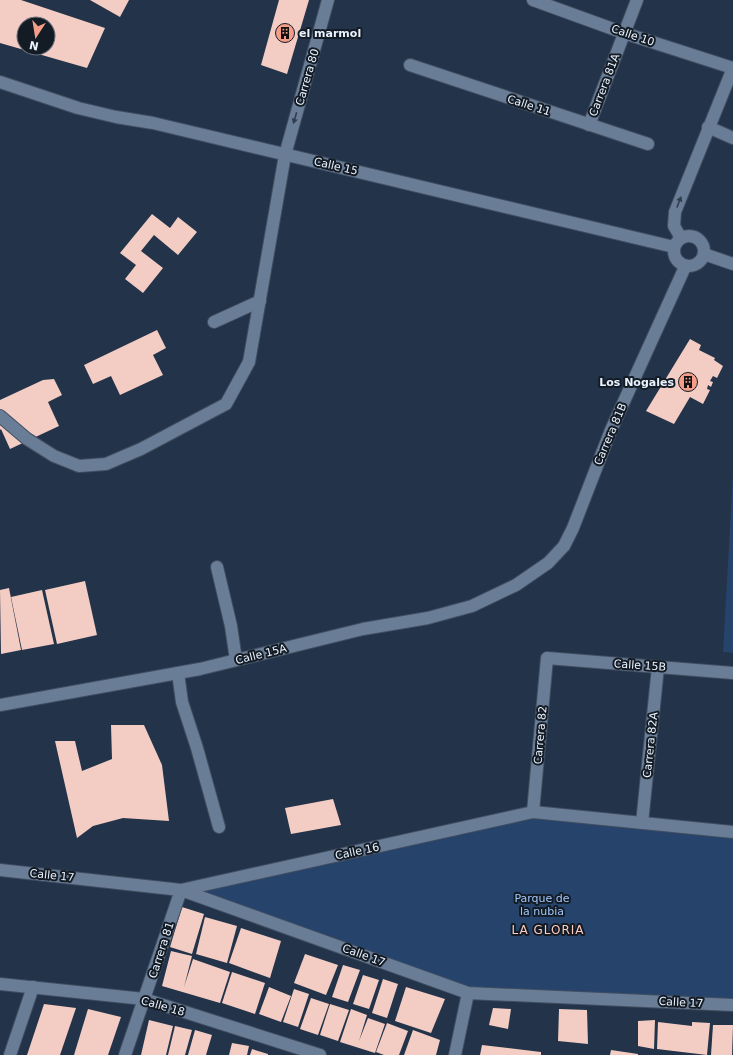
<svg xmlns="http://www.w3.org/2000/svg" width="733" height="1055" viewBox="0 0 733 1055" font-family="'DejaVu Sans',sans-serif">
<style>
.green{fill:#26436b}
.building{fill:#f3cdc4;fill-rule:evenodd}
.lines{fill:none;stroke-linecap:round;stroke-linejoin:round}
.minor-casing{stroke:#414e61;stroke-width:14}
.minor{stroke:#6a7d96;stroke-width:12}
.oneway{fill:#313d4d}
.labels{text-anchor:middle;stroke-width:4;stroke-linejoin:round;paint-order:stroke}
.poi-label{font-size:11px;font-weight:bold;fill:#eaf3fe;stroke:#131b25;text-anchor:start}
.street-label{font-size:11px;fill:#eaf3fe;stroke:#131b25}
.park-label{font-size:11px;fill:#a2c7f9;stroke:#131b25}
.neighbourhood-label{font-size:12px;letter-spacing:1px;fill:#fdcbbf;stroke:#131b25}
</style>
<rect width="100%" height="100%" fill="#233349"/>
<g class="green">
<path d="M733,473V653L723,652Z"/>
<path d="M533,812L733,832V1005L468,993L181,890Z"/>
</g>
<g class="building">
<path d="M0,0H21L105,28L87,68L0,43ZM24,24H48V48H24Z"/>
<path d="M90,0H129L120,17Z"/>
<path d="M279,0H309L287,74L261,65Z"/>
<path d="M152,214L170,228L178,217L197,232L178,255L154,235L141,251L163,268L143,293L125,279L136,265L120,253Z"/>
<path d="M157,330L166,348L153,355L163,375L120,395L111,376L93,384L84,365Z"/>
<path d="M690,339L701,345L699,350L715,358L714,360L723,366L717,378L713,376L710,381L713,382L711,387L708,385L707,389L710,390L703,404L690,397L674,424L646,411Z"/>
<path d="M54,379L62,395L48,402L59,426L10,449L1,429L0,430V400L43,380Z"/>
<path d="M85,581L97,635L57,644L45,590Z"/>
<path d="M9,588L21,650L1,654L0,590Z"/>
<path d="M42,590L54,644L22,650L11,597Z"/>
<path d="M111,725H144L162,765L169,821L123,818L93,826L77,838L55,741H75L82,771L112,759Z"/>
<path d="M333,799L341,825L291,834L285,808Z"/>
<path d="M182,907L204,914L192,954L170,947Z"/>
<path d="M205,917L237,926L227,963L196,954Z"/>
<path d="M241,928L281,941L270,978L229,963Z"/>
<path d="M171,951L192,956L184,987L193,959L230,972L220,1003L162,986Z"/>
<path d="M305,954L338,965L326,995L294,983Z"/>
<path d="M343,965L360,970L348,1002L332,997Z"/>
<path d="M232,972L265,983L255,1014L222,1003Z"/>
<path d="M363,975L379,980L369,1009L353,1004Z"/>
<path d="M383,979L398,984L387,1018L372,1013Z"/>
<path d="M269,987L291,996L281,1022L259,1014Z"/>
<path d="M406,987L445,999L431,1033L395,1021Z"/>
<path d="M294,989L309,994L298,1027L283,1022Z"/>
<path d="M311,998L329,1004L318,1035L300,1029Z"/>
<path d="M44,1004L76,1008L60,1055H27Z"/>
<path d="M330,1004L349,1010L338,1041L320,1035Z"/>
<path d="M493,1008L511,1009L508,1029L489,1025Z"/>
<path d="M88,1009L121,1017L108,1055H74Z"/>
<path d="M351,1009L367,1015L359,1041L368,1018L385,1024L375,1053L340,1042Z"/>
<path d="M559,1009L587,1010L588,1044L558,1041Z"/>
<path d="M149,1020L173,1026L166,1055H141Z"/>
<path d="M655,1020L654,1049L638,1046V1021Z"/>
<path d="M658,1022L692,1026V1022L710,1023L707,1055L657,1049Z"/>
<path d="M387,1023L408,1031L399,1055H384L376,1052Z"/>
<path d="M713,1025H733L732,1055H711Z"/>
<path d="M175,1026L192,1030L185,1055H168Z"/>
<path d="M195,1030L212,1035L206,1055H188Z"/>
<path d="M413,1030L440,1040L436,1055H404Z"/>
<path d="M232,1043L249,1046L247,1055H229Z"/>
<path d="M482,1045L541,1052V1055H480Z"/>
<path d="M252,1049L268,1054V1055H250Z"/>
<path d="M611,1050L638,1054V1055H610Z"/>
</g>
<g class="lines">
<defs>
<g id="minor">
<path d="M533,0L624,33L733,68"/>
<path d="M410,65L648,144"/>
<path d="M0,82L78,108L116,117L153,123L674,247"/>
<path d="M589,125L637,0"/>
<path d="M708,127L733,138"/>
<circle cx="689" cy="251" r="15"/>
<path d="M681,238L674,226L675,212L733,68"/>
<path d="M704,254L733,264"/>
<path d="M214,322L260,301"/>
<path d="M0,416L27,439L54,456L79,466L106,464L141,449L226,404L249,362L285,155L328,0"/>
<path d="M217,567L231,626L236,660"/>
<path d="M178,673L182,702L197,748L219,827"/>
<path d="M0,705L200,669L363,629L428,618L472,606L516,585L548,563L564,546L573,528L611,430L685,267"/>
<path d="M533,812L547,658L733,673"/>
<path d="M642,823L658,667"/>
<path d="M0,870L181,890L468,993L733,1005"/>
<path d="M0,984L144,999L320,1055"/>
<path d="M10,1055L33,987"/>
<path d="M125,1055L181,890L533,812L733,832"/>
<path d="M455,1055L468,993"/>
</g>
</defs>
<use href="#minor" class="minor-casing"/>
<use href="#minor" class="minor"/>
</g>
<defs><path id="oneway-solid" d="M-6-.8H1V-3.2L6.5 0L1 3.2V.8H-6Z"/></defs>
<g class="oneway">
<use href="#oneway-solid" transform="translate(295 118) rotate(106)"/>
<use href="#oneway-solid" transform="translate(679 202) rotate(-69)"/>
</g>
<defs>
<symbol id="building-disc" viewBox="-11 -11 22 22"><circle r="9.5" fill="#f49e8a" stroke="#131b25"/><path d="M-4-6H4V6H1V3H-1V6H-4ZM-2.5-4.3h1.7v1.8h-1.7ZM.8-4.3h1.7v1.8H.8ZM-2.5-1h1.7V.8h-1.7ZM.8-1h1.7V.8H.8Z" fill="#111"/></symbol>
</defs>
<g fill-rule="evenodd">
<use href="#building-disc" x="274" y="22" width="22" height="22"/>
<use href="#building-disc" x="677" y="371" width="22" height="22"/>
</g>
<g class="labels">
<g class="poi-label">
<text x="299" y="37">el marmol</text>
<text x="674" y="386" text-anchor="end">Los Nogales</text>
</g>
<g class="street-label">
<text transform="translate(633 35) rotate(19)" y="4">Calle 10</text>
<text transform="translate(307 77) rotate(-74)" y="4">Carrera 80</text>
<text transform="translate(604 85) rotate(-69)" y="4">Carrera 81A</text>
<text transform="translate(529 105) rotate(18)" y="4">Calle 11</text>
<text transform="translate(336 166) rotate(13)" y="4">Calle 15</text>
<text transform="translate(610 434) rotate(-67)" y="4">Carrera 81B</text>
<text transform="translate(261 654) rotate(-14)" y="4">Calle 15A</text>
<text transform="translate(640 665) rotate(4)" y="4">Calle 15B</text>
<text transform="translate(540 735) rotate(-85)" y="4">Carrera 82</text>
<text transform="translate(650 745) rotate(-84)" y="4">Carrera 82A</text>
<text transform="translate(357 851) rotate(-12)" y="4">Calle 16</text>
<text transform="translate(52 875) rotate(6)" y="4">Calle 17</text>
<text transform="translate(161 950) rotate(-72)" y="4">Carrera 81</text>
<text transform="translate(364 955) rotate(20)" y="4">Calle 17</text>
<text transform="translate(681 1002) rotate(3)" y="4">Calle 17</text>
<text transform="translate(163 1006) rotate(16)" y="4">Calle 18</text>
</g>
<g class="park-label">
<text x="542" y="902">Parque de<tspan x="542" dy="13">la nubia</tspan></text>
</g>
<g class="neighbourhood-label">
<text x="548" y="934">LA GLORIA</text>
</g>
</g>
<g transform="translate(36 36) rotate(192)"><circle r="19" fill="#131b25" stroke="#69717c"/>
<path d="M0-3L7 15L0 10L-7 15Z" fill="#f49e8a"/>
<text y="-6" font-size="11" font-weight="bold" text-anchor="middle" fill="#eaf3fe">N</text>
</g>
</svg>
